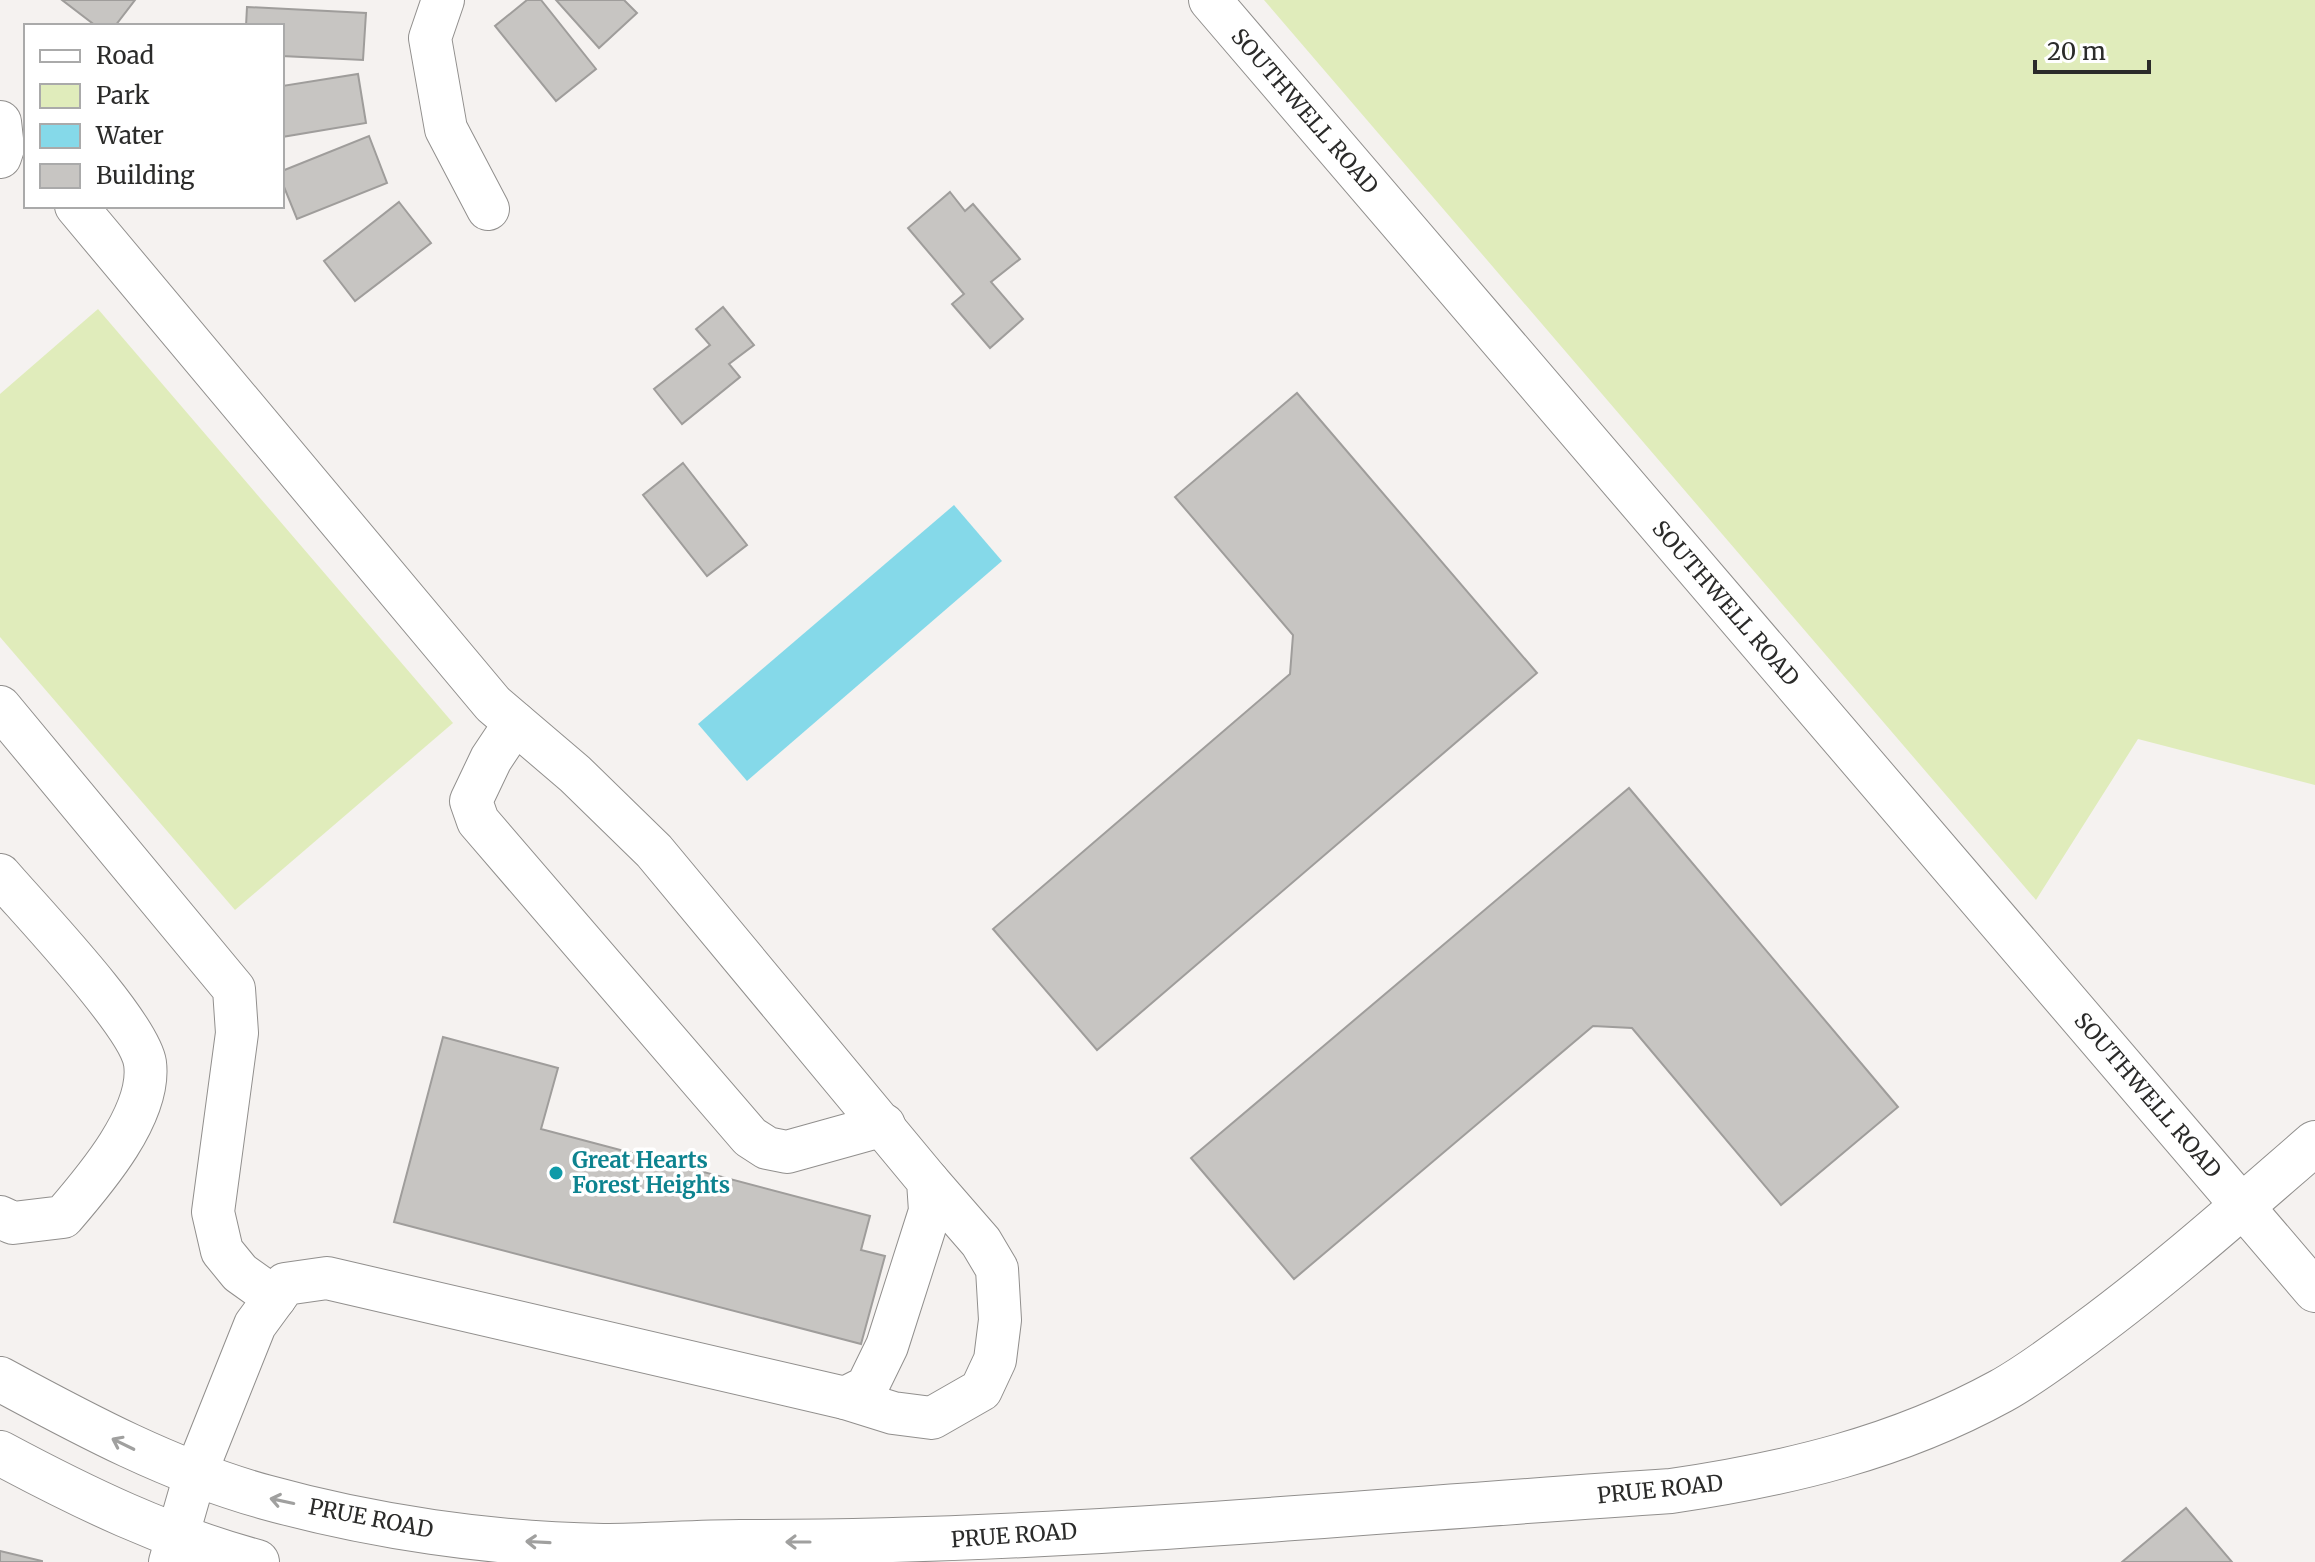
<svg xmlns="http://www.w3.org/2000/svg" width="2315" height="1562" viewBox="0 0 2315 1562" font-family="Merriweather,serif">
<style>
.green{fill:#e0ecbb}
.water{fill:#85d9e9}
.building{fill:#c7c5c2;stroke:#9f9d9b;stroke-width:2}
.lines{fill:none;stroke-linecap:round;stroke-linejoin:round}
.minor-casing{stroke:#918f8d;stroke-width:44}
.major-casing{stroke:#918f8d;stroke-width:46}
.minor{stroke:#fff;stroke-width:42}
.major{stroke:#fff;stroke-width:44}
.oneway{stroke:#a0a09f}
.culture-dot{fill:#0f9aa8;stroke:#fff;stroke-width:3}
.labels{text-anchor:middle;stroke-width:7;stroke-linejoin:round;paint-order:stroke}
.street-label{font-size:22px;fill:#2b2b2a;stroke:#fff}
.culture-label{font-size:22px;font-weight:bold;fill:#0d838f;stroke:#fff;text-anchor:start}
</style>
<rect width="100%" height="100%" fill="#f5f2f0"/>
<g class="green">
<path d="M1264,0H2315V785L2138,739L2036,900Z"/>
<path d="M98,309L453,723L235,910L0,637V394Z"/>
</g>
<path class="water" d="M954,505L1002,561L747,781L698,724Z"/>
<g class="building">
<path d="M62,0H135L115,26H96Z"/>
<path d="M527,0H541L596,69L556,101L495,26Z"/>
<path d="M556,0H624L637,13L599,48Z"/>
<path d="M247,7L366,13L363,60L282,56V26H246Z"/>
<path d="M358,74L366,123L282,137V86Z"/>
<path d="M369,136L387,183L297,219L282,182V171Z"/>
<path d="M950,192L965,211L973,204L1020,259L991,282L1023,319L990,348L952,304L964,294L908,228Z"/>
<path d="M399,202L431,243L355,301L324,261Z"/>
<path d="M723,307L754,345L729,364L740,377L682,424L654,389L710,345L696,329Z"/>
<path d="M1297,393L1537,673L1097,1050L993,929L1290,674L1293,635L1175,497Z"/>
<path d="M683,463L747,545L707,576L643,495Z"/>
<path d="M1629,788L1898,1107L1781,1205L1632,1028L1593,1026L1294,1279L1191,1158Z"/>
<path d="M443,1037L558,1068L541,1129L870,1216L861,1250L885,1256L861,1344L394,1222Z"/>
<path d="M2186,1508L2232,1562H2122Z"/>
<path d="M0,1551L42,1561V1562H0Z"/>
</g>
<g class="lines">
<defs>
<g id="minor">
<path d="M443,0L430,38L446,129L488,209"/>
<path d="M1210,0L2315,1291"/>
<path d="M0,122L3,148L0,157"/>
<path d="M76,206L493,704L575,774L654,851L928,1181L930,1211L887,1346L867,1387L845,1398L327,1278L285,1284L255,1325L195,1475L170,1562"/>
<path d="M0,707L234,989L237,1033L213,1212L222,1251L240,1273L275,1298"/>
<path d="M515,723L491,759L471,801L478,821L750,1137L767,1148L787,1152L884,1125"/>
<path d="M0,875C31,911 139,1024 145,1063C152,1114 94,1181 63,1217L13,1223L0,1217"/>
<path d="M845,1398L893,1413L932,1418L981,1390L995,1360L1000,1320L997,1269L981,1242L928,1181"/>
</g>
<g id="major">
<path d="M0,1379C85,1425 171,1471 265,1497C373,1527 491,1544 603,1546C649,1546 694,1542 740,1542C1051,1543 1361,1511 1671,1491C1787,1474 1897,1448 2001,1391C2030,1375 2059,1353 2086,1333C2166,1274 2240,1208 2315,1143"/>
<path d="M0,1453C84,1498 165,1537 257,1562"/>
</g>
</defs>
<use href="#minor" class="minor-casing"/>
<use href="#major" class="major-casing"/>
<use href="#minor" class="minor"/>
<use href="#major" class="major"/>
</g>
<defs><path id="oneway-shaft" d="M-6 0H5M1.5-3L5.5 0L1.5 3" fill="none" stroke-width="1.6" stroke-linecap="round" stroke-linejoin="round" transform="scale(2)"/></defs>
<g class="oneway">
<use href="#oneway-shaft" transform="translate(123 1444) rotate(-154)"/>
<use href="#oneway-shaft" transform="translate(282 1501) rotate(-168)"/>
<use href="#oneway-shaft" transform="translate(538 1542) rotate(-177)"/>
<use href="#oneway-shaft" transform="translate(798 1542) rotate(-180)"/>
</g>
<circle class="culture-dot" cx="556" cy="1173" r="8"/>
<g class="labels">
<g class="street-label">
<text transform="translate(1305 111) rotate(49)" y="8">SOUTHWELL ROAD</text>
<text transform="translate(1726 603) rotate(49)" y="8">SOUTHWELL ROAD</text>
<text transform="translate(2148 1095) rotate(49)" y="8">SOUTHWELL ROAD</text>
<text transform="translate(1660 1489) rotate(-6)" y="8">PRUE ROAD</text>
<text transform="translate(371 1518) rotate(11)" y="8">PRUE ROAD</text>
<text transform="translate(1014 1535) rotate(-4)" y="8">PRUE ROAD</text>
</g>
<g class="culture-label">
<text x="572" y="1168">Great Hearts<tspan x="572" dy="25">Forest Heights</tspan></text>
</g>
</g>
<rect x="24" y="24" width="260" height="184" fill="#ffffff" stroke="#aaaaaa" stroke-width="2"/>
<rect x="40" y="50" width="40" height="12" fill="#ffffff" stroke="#aaaaaa" stroke-width="2"/>
<text x="96" y="64" font-size="24" fill="#2b2b2a">Road</text>
<rect x="40" y="84" width="40" height="24" fill="#e0ecbb" stroke="#aaaaaa" stroke-width="2"/>
<text x="96" y="104" font-size="24" fill="#2b2b2a">Park</text>
<rect x="40" y="124" width="40" height="24" fill="#85d9e9" stroke="#aaaaaa" stroke-width="2"/>
<text x="96" y="144" font-size="24" fill="#2b2b2a">Water</text>
<rect x="40" y="164" width="40" height="24" fill="#c7c5c2" stroke="#aaaaaa" stroke-width="2"/>
<text x="96" y="184" font-size="24" fill="#2b2b2a">Building</text>
<path d="M2035 60v12h114v-12" fill="none" stroke="#2b2b2a" stroke-width="4"/>
<text x="2047" y="60" font-size="24" fill="#2b2b2a" stroke="#ffffff" stroke-width="6" paint-order="stroke">20 m</text>
</svg>
